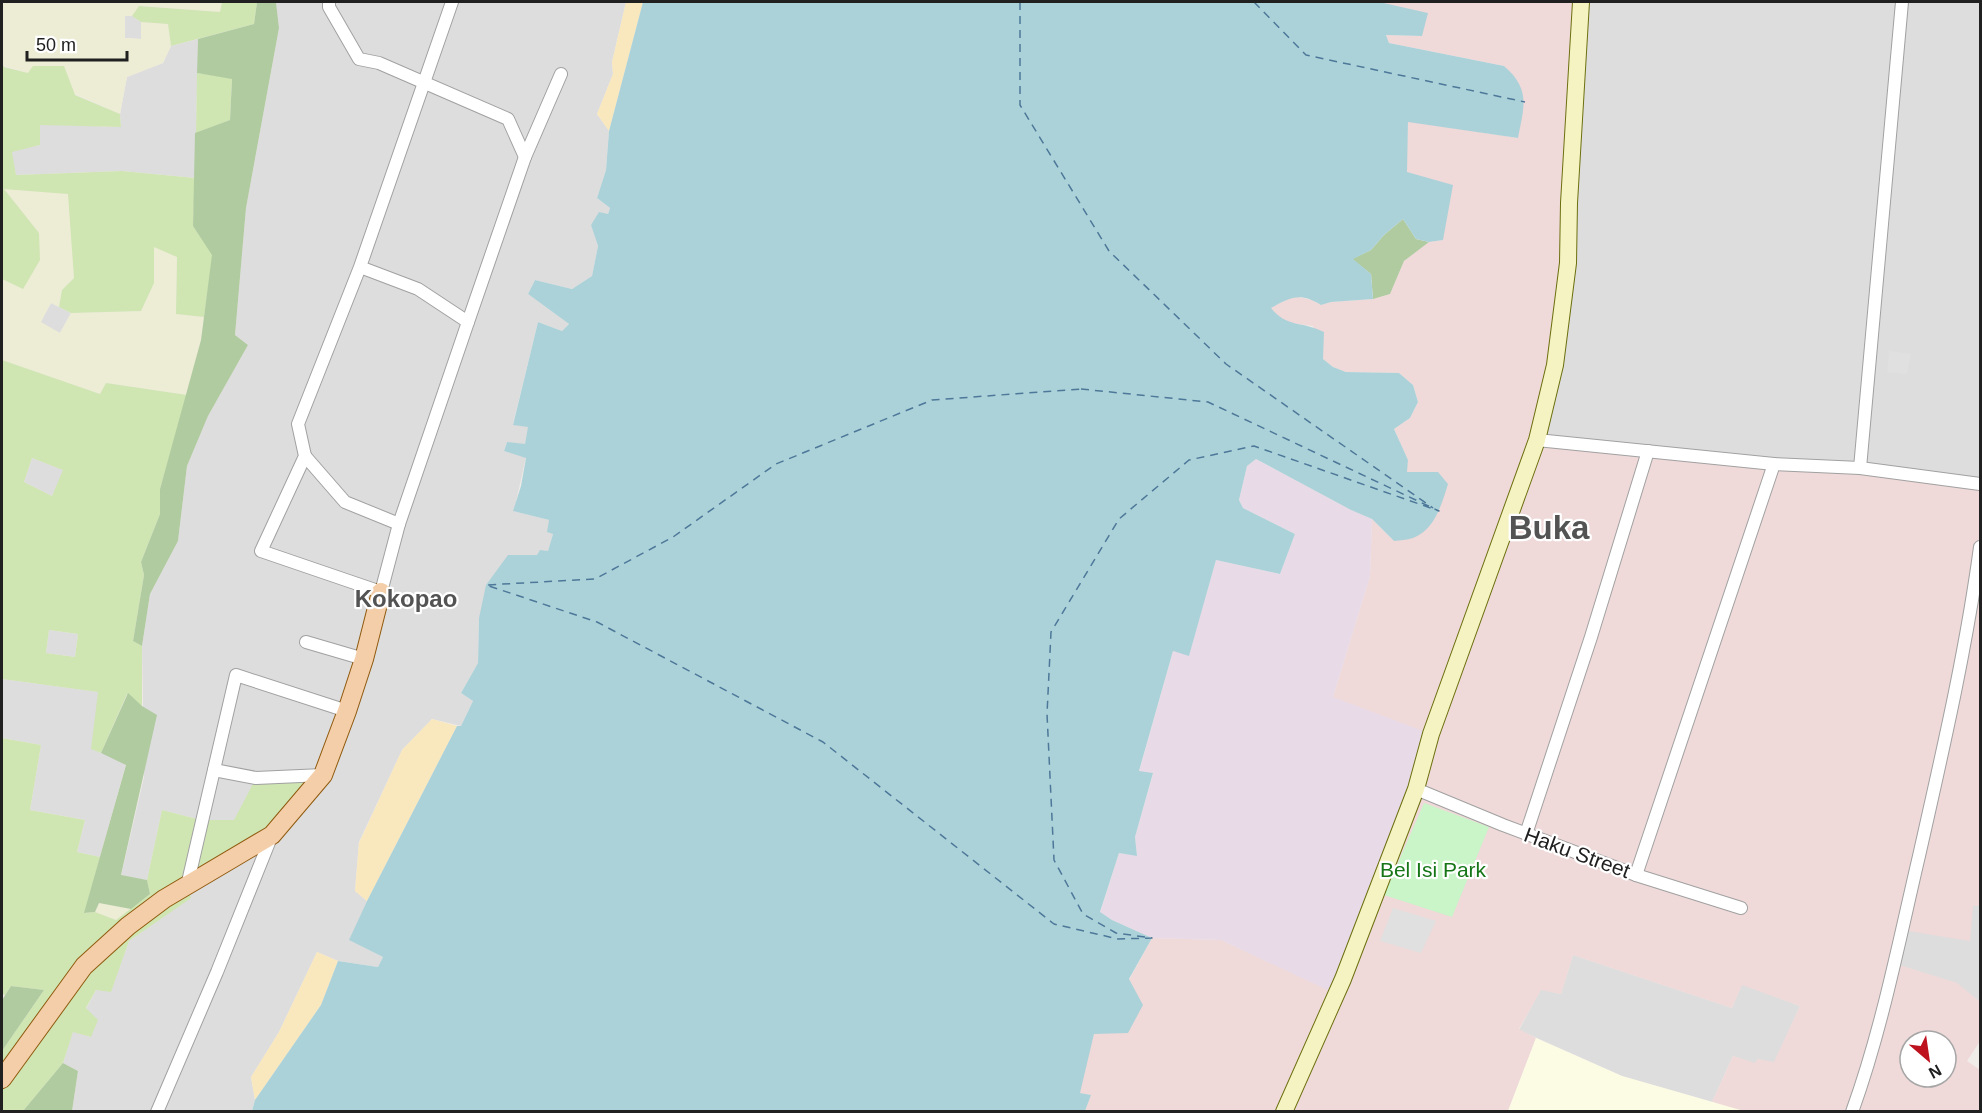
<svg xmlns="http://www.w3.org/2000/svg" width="1982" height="1113" viewBox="0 0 1982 1113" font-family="Arial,sans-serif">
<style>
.residential{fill:#dedddd}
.commercial{fill:#efd9d9;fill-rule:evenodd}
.industrial{fill:#e8dae7}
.education{fill:#fcfbe4}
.farmland{fill:#edecd5}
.grass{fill:#cfe5b2;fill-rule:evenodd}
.forest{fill:#b0cba0}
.sand{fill:#f9e8bd}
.park{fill:#c9f5c9}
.parking{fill:#e0e0e0}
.water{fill:#acd2d9}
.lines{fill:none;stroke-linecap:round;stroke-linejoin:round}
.ferry{stroke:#4d7899;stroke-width:1.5;stroke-dasharray:8 6;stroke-linecap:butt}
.minor-casing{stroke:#a1a1a1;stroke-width:14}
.secondary-casing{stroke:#6c6f0f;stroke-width:18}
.primary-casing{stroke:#8f5a0e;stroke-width:20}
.minor{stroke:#fff;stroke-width:12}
.secondary{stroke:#f4f3c1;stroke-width:16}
.primary{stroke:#f4cea8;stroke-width:18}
.labels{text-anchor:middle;stroke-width:4.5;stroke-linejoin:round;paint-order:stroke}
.street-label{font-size:21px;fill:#202020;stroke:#fff}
.park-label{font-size:21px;fill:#167617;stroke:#fff}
.quarter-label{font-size:24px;font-weight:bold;fill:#535353;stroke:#fff}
.town-label{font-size:33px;font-weight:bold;fill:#535353;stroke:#fff}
</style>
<rect width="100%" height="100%" fill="#f0ece8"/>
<g class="residential">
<path d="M276,2H626L612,62L613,74L597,114L609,131L606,170L597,198L610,208L608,214L591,224L598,246L592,276L572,289L535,280L528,294L569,324L562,331L538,322L513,424L529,426L525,445L507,442L504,451L526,457L514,511L549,520L553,534L548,552L538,555L479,618L478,663L461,693L473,701L461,726L432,719L402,750L359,842L355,891L367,901L350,940L383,957L378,967L338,961L317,952L279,1032L251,1077L255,1100L252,1111H72L78,1071L63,1063L73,1031L90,1037L86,1009L96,990L111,991L129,941L157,921L187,886L234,820H201L162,810L147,880L121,876L144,777L142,646L150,594L178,541L187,466L208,416L248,345L235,335L246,208L279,28Z"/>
<path d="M1581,2H1980V484L1537,440Z"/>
<path d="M125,16H132L141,22V39L125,38Z"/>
<path d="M198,39L195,178L122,171L16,175L11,151L40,145L39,124L121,127L120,114L127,77L163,63L171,46Z"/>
<path d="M51,303L71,313L60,333L40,323Z"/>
<path d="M32,458L64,470L52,496L24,482Z"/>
<path d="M49,630L78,634L75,657L46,653Z"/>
<path d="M2,679L99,692L92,749L126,764L100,857L77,852L85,820L30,810L41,745L2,738Z"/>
<path d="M1973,906H1980V1002L1956,983L1895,964L1902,930Z"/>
<path d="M1573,955L1732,1008L1742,984L1800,1006L1774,1063L1758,1059L1755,1064L1733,1056L1712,1102L1622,1076L1519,1030L1541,989L1561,994Z"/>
</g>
<path class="commercial" d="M1379,2H1581L1569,203L1537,440L1980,484V906H1973L1970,941L1902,930L1896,964L1957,983L1980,1002V1041L1967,1061L1980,1070V1111L1744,1112L1712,1102L1733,1056L1755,1063L1758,1059L1774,1062L1800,1006L1742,985L1732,1008L1573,955L1561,994L1541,990L1519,1029L1536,1038L1508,1111L1085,1112L1090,1095L1079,1093L1094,1033L1129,980L1152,938L1221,940L1335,993L1333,697L1370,576L1372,519L1394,541L1438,472L1406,473L1408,460L1394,429L1410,418L1418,402L1413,385L1399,373L1346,372L1333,367L1323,359L1313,326L1290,323L1280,318L1270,308L1294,296L1312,300L1321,305L1331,302L1373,299L1390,294L1404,261L1429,242L1443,240L1406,172L1408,121L1518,138L1504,66L1389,43L1386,35L1422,36ZM1910,1041H1946V1077H1910Z"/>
<path class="industrial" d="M1256,459L1351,510L1372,519L1370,576L1333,697L1431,734L1336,994L1221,940L1152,938L1112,920L1100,913L1119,853L1137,855L1135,837L1153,774L1139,772L1173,651L1189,655L1216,560L1280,574L1295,534L1243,508L1239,500L1247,466Z"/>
<path class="education" d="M1536,1038L1622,1076L1744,1111H1508Z"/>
<g class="farmland">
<path d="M2,2H222L220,12L140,6L132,16H125V38L141,39V22L168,24L171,46L163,63L127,77L120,114L28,73L4,66L2,63Z"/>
<path d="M3,188L69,194L74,278L62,290L59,307L51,303L41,322L60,333L71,313L141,311L154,283V247L177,256L176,314L204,317L201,340L187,395L106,383L100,394L2,360V279L23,289L39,233Z"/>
<path d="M99,903L131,909L116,920L95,912Z"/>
</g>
<g class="grass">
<path d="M222,2H257L254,24L171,46L168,24L141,22L132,16L139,6L220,12Z"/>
<path d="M2,63L4,67L28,73L33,66H64L75,95L120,114L121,127L40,125V145L12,152L16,175L122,171L195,178L193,226L213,255L204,317L176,314L177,257L154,247V283L141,311L71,313L59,307L62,290L74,278L68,194L4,189L39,233L40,260L23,289L2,279Z"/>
<path d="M197,73L232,78L230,120L196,133Z"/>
<path d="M2,360L100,394L106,383L187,395L160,489V514L141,562L144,575L133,641L142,646V706L127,694L101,753L91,749L98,692L2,679ZM32,458L63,470L52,496L24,482ZM49,630L78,634L75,657L46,653Z"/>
<path d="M2,738L41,745L30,810L85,820L77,852L100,857L85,913L95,912L116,920L150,894L147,880L162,810L201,820H234L256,778L323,775L272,835L187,887L191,898L129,941L111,992L96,990L86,1008L98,1020L91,1037L73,1032L63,1063L23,1111H2V1051L44,990L11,986L5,995L2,994Z"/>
</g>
<g class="forest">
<path d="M257,2H276L279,28L246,208L235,335L248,345L208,416L187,466L178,541L150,594L142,646L133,641L144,575L141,562L160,514V489L201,340L212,255L193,226L195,133L230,120L232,79L197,73L198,39L254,24Z"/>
<path d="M1403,219L1416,239L1429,242L1404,261L1390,294L1373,299L1371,274L1352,259L1371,250L1384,235Z"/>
<path d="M128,693L142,706L157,715L121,875L147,880L150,894L131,909L99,903L95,912L84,913L126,765L101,753Z"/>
<path d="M11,986L44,990L2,1051V1000Z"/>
<path d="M63,1063L78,1071L72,1111H23Z"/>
</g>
<g class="sand">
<path d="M626,2H643L609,131L597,114L613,74L612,62Z"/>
<path d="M432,719L457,726L367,901L355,891L359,843L402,750Z"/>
<path d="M317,952L338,961L321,1005L255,1100L251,1077L279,1032Z"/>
</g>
<path class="park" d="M1424,803L1489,827L1452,917L1384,895Z"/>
<g class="parking">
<path d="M1889,351L1911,354L1907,374L1887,372Z"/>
<path d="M1393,908L1436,921L1421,953L1380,941Z"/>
</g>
<path class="water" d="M643,2H1379L1428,13L1422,36L1386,35L1389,43L1504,66C1531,89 1524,107 1518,138L1408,122L1407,172L1453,185L1443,240L1429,242L1416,239L1403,219L1384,235L1371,250L1353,259L1371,274L1373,299L1331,302L1321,305C1300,292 1291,297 1271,308C1287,328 1303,321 1324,332L1323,359L1333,367L1346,372L1399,373L1413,385L1418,402L1410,418L1394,429L1408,460L1407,472H1438L1448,484C1442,503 1435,530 1413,538C1407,540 1400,540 1394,541L1372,519L1351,510L1256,459L1247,466L1239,500L1243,508L1295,534L1280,574L1216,560L1189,656L1173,651L1139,771L1153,773L1135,837L1137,856L1119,853L1100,912L1112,920L1152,938L1129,979L1143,1005L1128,1033L1094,1034L1080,1093L1091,1095L1085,1111H252L255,1100L321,1005L338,961L378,967L383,957L349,940L367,901L457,726H461L473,701L461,693L478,663L479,618L486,585L508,555H537L540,550L548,551L553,534L547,532L549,520L513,511L521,486L526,458L504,451L507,442L525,444L528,427L513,425L538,322L562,331L569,324L528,294L535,280L572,289L592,276L598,246L591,225L599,212L608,214L610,208L597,198L606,170L609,131Z"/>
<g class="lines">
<g class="ferry">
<path d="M1020,2V105L1109,251L1226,364L1433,508"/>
<path d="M1254,2L1306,55L1525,102"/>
<path d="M1081,389L1208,402L1439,511L1254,446L1189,460L1119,519L1051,632L1047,714L1054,860L1083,914L1116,933L1152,938L1118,939L1054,924L823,742L597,622L486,585L595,579L673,537L776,464L932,400Z"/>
</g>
<defs>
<g id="minor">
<path d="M329,2V7L359,59L379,63L508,119L525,157"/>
<path d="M360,267L298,424L305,456L261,551L381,592L399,524L468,322L418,289L360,267L452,2"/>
<path d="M468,322L525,157L561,74"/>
<path d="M1537,440L1774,464L1860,468L1980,484"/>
<path d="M305,456L345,502L399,524"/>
<path d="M1860,468L1902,2"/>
<path d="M306,642L364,659"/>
<path d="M214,770L256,778L323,775"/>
<path d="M1416,789L1503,825L1636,875L1741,908"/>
<path d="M1526,834L1591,637L1648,451"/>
<path d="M1636,875L1774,464"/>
<path d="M187,886L236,675L347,711"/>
<path d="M157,1112L217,972L272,835"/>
<path d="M1852,1112C1882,1029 1899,941 1919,856C1942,754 1966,651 1980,547"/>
</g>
<path id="secondary" d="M1284,1112L1343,979L1416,789L1431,734L1537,440L1555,365L1568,263L1569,203L1581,2"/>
<path id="primary" d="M2,1079L84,966L128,926L164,899L272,835L323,775L347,711L364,659L381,592"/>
</defs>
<use href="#minor" class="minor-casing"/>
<use href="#secondary" class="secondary-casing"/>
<use href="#primary" class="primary-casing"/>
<use href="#minor" class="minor"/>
<use href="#secondary" class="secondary"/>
<use href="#primary" class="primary"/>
</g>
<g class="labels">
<g class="street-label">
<text transform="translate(1577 853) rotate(20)" y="7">Haku Street</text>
</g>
<g class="park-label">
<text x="1433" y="877">Bel Isi Park</text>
</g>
<g class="quarter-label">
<text x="406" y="607">Kokopao</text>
</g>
<g class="town-label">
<text x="1549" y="539">Buka</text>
</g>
</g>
<rect width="1982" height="1113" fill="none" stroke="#202020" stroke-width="6"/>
<g transform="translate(1928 1059) rotate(151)"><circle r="28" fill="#ffffff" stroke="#a6a6a6" stroke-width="1.5"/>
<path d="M0-4.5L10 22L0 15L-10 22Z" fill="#be121f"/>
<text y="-9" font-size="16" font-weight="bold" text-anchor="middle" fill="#202020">N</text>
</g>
<path d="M27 51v9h100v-9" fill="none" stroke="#202020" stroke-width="3"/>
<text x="36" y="51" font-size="18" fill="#202020" stroke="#ffffff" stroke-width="4.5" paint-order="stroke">50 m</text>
</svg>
